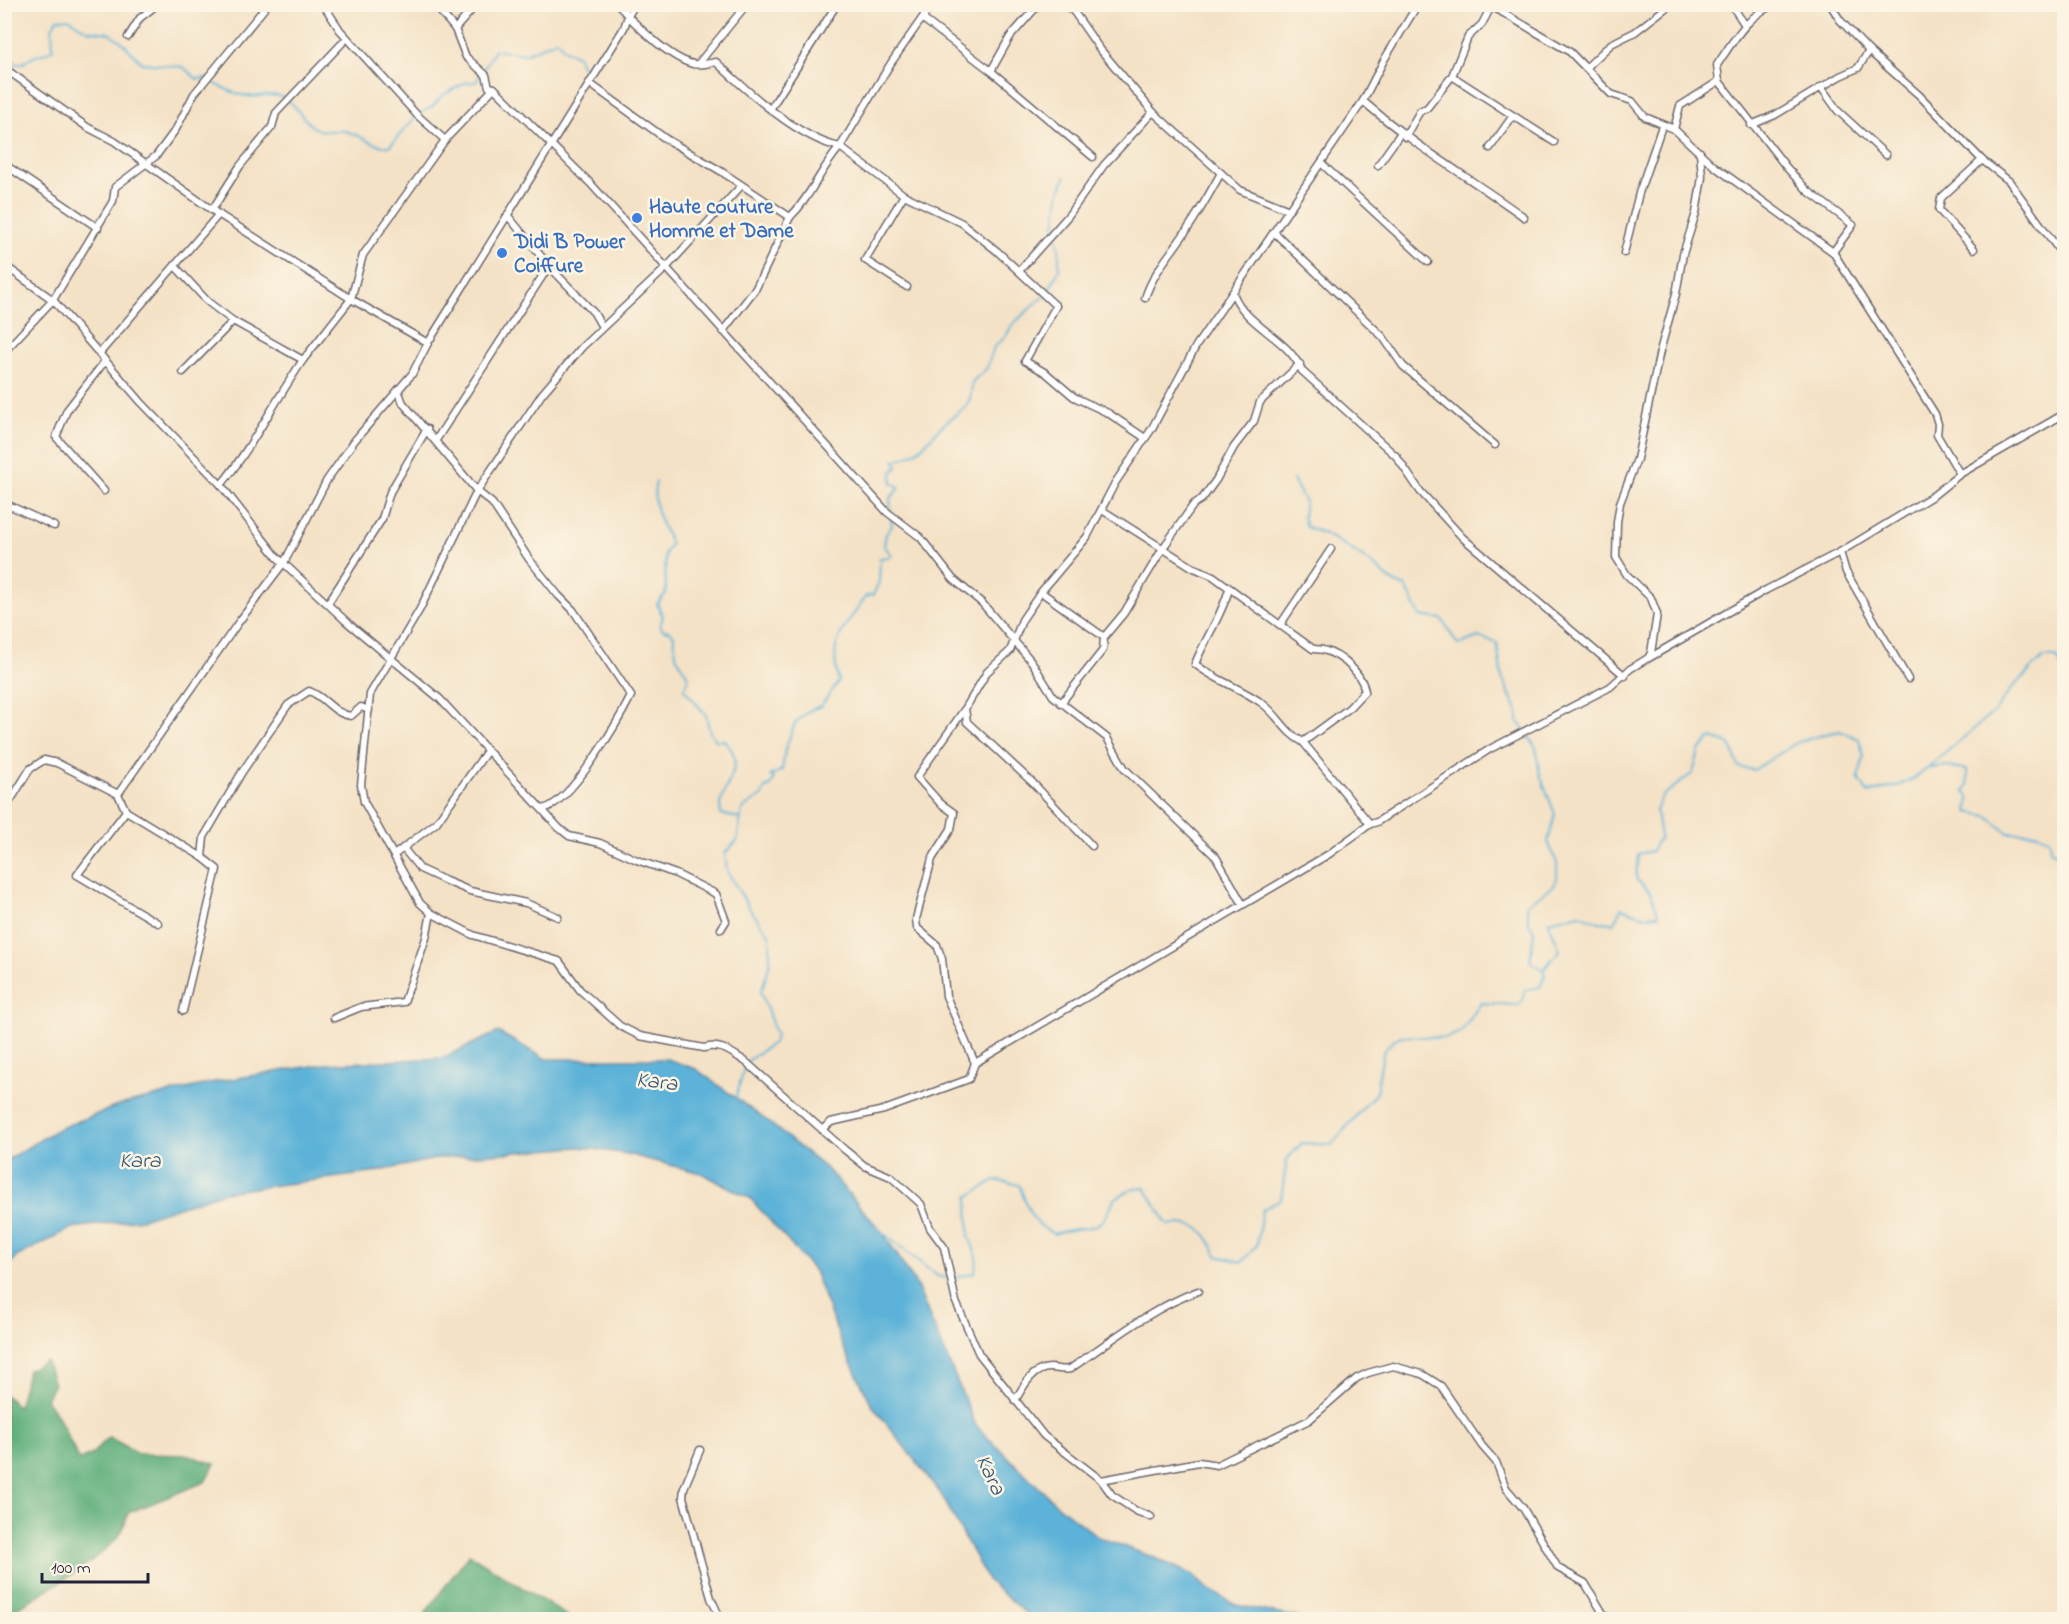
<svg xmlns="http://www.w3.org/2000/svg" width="2069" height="1624" viewBox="0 0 2069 1624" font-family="'Indie Flower',sans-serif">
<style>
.forest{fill:#5dae7a;stroke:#40685a;stroke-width:1.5}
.water{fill:#5bb2d8;stroke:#3e6a8a;stroke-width:1.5}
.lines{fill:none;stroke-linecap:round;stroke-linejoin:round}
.stream{stroke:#5bb2d8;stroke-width:2}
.minor-casing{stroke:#6c656c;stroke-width:9}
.minor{stroke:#fff;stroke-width:6}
.shop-dot{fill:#3f7fe0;stroke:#fcf5e5;stroke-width:2}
.labels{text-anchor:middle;stroke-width:5;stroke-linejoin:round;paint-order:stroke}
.shop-label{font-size:21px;font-weight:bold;fill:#366cbe;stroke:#fcf5e5;text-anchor:start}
.water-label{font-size:22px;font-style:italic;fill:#365472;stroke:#fcf5e5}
</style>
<rect width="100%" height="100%" fill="#fcf5e5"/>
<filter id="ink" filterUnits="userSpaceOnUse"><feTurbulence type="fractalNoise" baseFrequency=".0167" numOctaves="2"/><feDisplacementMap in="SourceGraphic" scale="12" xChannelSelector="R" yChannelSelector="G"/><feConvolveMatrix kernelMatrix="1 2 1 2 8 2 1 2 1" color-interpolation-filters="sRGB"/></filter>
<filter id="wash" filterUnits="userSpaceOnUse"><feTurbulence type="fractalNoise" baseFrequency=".008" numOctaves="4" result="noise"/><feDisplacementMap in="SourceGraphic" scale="24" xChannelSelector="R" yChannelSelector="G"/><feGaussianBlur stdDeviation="1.35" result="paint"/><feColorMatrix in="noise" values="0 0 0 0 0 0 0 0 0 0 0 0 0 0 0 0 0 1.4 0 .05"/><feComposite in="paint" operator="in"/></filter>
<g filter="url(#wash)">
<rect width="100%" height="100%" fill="#f4e2c6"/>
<g class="forest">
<path d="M46,1361L54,1384L46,1399L59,1418L79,1460L91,1455L109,1437L139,1454L187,1455L215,1464L205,1482L128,1513C126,1518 125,1526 122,1531C109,1556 31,1600 5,1615V1395L18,1407L28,1370Z"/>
<path d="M469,1554L572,1619H421Z"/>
</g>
<path class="water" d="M498,1032L546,1059H667L696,1069L766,1120L828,1170L883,1233L916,1284L976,1426L1054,1502L1098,1537L1150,1556L1191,1574L1208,1589L1236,1605L1305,1619H1032L988,1581L941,1494L872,1405L843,1347L814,1271L750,1198L701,1173L627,1154L580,1147L439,1158L371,1173L224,1192L142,1219L72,1228L16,1257L5,1271V1161L58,1129L120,1105L219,1081L325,1064L442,1058Z"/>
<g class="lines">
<g class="stream">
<path d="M4,50L16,64H22C32,55 42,56 53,49L52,28L57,19L69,18L86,30L109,33L122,42L142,63L183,67L197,79L207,78C215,85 236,95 248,96C258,98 268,93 279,96C295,101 300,117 313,127C324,135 337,128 348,132C363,136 375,148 390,146L417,115L433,106L443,95L465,83L476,82L495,50L525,54L557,40L565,50L578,56L581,66L591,71"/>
<path d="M1055,227L1059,195L1065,177"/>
<path d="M1293,480L1305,502L1303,517L1306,527C1329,534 1352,549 1372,564C1387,575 1385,580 1406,587L1420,616L1442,619L1458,645L1478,637L1497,643L1502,678L1518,712V721L1536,748L1540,775L1555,814L1548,842L1557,863V879L1552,887L1527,904L1528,921L1534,931L1530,961L1542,969"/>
<path d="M656,482C650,505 662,524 671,544L665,553L666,593L657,604L663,616L660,625L663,630L670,631L674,636L676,656L689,678L684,689L706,715L710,733L717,741L724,740C752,768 715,788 721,814L741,819"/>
<path d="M1929,768L1948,766L1967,770L1968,786L1964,792L1969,797L1968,812L1987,816L2008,833H2038L2050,840V850L2064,856"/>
<path d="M735,1100L746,1062L774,1042L776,1035L761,992L770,963V936L749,908L727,871L725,853L737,841L742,809L762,796L765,788L771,786L774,778L770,776L782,770L785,750L795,723L810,710L821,706L839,681C827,639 845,629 866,596L873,595L879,582L880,558L891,557V554L884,546L886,534L892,526L890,499L900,487L892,483V472L898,466L895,461C901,458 907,457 912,454C925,447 933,434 943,425C960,409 972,411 972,382L987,368L994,347L1006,336L1012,325L1048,292L1059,270V249L1056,231"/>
<path d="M883,1233L937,1276L948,1278"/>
<path d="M953,1278L975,1273L977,1257L969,1236L968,1197L995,1180L1019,1185C1029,1210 1029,1222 1054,1234C1087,1222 1100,1239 1114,1199L1132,1189L1145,1188L1168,1225C1197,1221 1207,1230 1217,1256L1242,1262L1257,1245L1262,1210L1281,1199L1287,1159L1302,1143L1331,1145L1376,1093L1384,1049L1400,1036L1446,1038L1461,1032L1481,1003L1519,1005L1524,998L1525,990L1540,987L1545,976L1543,970L1560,950L1548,921L1580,914L1599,922L1614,923L1621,908L1645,916L1659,915L1650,892L1636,879L1638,854L1652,851L1660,837L1656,811L1662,796L1693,773L1699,751L1711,738L1730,744L1739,767L1754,770L1796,743L1825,734L1840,731L1859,739L1864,757L1858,778L1868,793L1900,785L1918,776L1995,711L2012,688L2043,658H2057L2064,671"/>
</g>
</g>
</g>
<g filter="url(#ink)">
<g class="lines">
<defs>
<g id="minor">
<path d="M323,4L340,30L417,115L445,140"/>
<path d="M434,4L455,29L466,57L486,75L489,87L494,88"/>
<path d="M635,4L628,16C642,31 672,59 693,64C700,66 709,63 716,62C747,91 799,139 840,147L904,195L962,223L997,251L1056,306L1025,361L1046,373L1074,397L1108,413L1145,438"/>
<path d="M1064,4L1074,12L1099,48L1153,112L1240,190L1289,210"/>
<path d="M1488,4L1570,52L1611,94L1632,101L1645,117L1674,129L1714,166L1833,252L1935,414L1938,424L1937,435L1960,474"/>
<path d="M1731,4L1745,25"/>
<path d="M1777,4C1749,12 1732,43 1717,65L1719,81L1787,168L1808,191L1853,225L1833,252"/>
<path d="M1830,4L1840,20L1869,51L1919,95L1982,160L2009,181L2064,257"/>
<path d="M923,19L991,71L1093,157"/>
<path d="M455,29L477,4"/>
<path d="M128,37L140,18L158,4"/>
<path d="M698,64L747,4"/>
<path d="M4,68L87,127L114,141L212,210L351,299L428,343"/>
<path d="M1586,68L1611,44L1635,32L1671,4"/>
<path d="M991,71L1010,37L1039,4"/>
<path d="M1452,76L1554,142"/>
<path d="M589,83L666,139L719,170L790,217"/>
<path d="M1821,87L1838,111L1886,155"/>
<path d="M1363,101C1413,145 1470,178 1524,217"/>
<path d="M771,108L837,4"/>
<path d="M1751,125L1775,115L1840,76L1858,68L1869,51"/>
<path d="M1674,129L1680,106L1719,81"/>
<path d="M1405,137L1420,111L1427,108L1452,76L1468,37L1482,24L1492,5"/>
<path d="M1490,148L1512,117"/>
<path d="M1321,163L1428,262"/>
<path d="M4,164L98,228"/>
<path d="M1378,165L1400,134"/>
<path d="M741,186L666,268L582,347L542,394L477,491L420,609L370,694L361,785L364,802L420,903L431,913L473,935L559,961L580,990L620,1026L640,1036L704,1048C721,1043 732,1053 746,1062L845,1150L865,1166L891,1177L921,1204L930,1228L944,1247L956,1302L979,1354L1044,1436L1101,1480L1112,1495L1136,1511L1151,1517"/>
<path d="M904,195L865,260L907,287"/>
<path d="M212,210L240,166L272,127L276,113L347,38"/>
<path d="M508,216L549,266L594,313L602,327"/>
<path d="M1275,233L1383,337L1403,366L1495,445"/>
<path d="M1974,249L1939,210L1941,198L1982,160"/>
<path d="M1624,253L1639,193L1662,126"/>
<path d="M4,265L53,300L141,402L221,485L277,557L348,623L440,699L559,828L569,836L600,843L637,860L676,874L716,894L726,921L721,929"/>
<path d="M175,266L208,302L233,321L303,360L351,299L363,255L445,140L494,88L590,183L887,512L920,537L953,579L982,603L1032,662L1053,696L1107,738L1125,769L1216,857L1242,903"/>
<path d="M1019,271L1068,216L1104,165L1153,112"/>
<path d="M1233,293C1246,327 1288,337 1302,371L1396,456L1420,491L1463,538L1625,676"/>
<path d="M1145,298C1153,273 1169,256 1184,234C1198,215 1209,194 1221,173"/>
<path d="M723,331L756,288L790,217C811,197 821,168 840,147L891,63L932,4"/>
<path d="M4,352L53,300L113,201L115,187L156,156L176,129L194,94L268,4"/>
<path d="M99,354L219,214"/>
<path d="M183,372L233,321"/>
<path d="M398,390L403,403L477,491L492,503L529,559L558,595L573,610L631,696C618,722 571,803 543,809"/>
<path d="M2063,415L2064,427"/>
<path d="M436,440L549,266"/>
<path d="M221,485C252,447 275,401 303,360"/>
<path d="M104,491L56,437L67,410L105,361"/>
<path d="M4,503L54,526"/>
<path d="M1102,510L1192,567L1213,576L1313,649C1334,648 1361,670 1365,691L1348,709L1303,742"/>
<path d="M1840,552L1846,572L1908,679"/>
<path d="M1229,589C1222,615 1205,639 1195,664C1216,681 1242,688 1263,704C1279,716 1284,732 1303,742L1370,824"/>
<path d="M1041,592L1104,637L1124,613L1163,548L1194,504L1202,499L1216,480L1234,447L1254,421L1260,402L1300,364"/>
<path d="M328,603L382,519L390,492L427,429"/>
<path d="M1280,625L1331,549"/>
<path d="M1649,658L1766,590L1840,552L1934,495L1960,474L2064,414"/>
<path d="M1061,703L1103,650L1104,637"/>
<path d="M964,710L917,777L940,803L954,813L951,829L932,859L916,919L917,928L937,945L942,959L946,996L975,1063"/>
<path d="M4,811L30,769L44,760L57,763L118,794"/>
<path d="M126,811L77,875L158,923"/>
<path d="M1092,846L1033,783L967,722L965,709L987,672L1010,651L1022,620L1041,592L1087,537L1115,483L1151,430L1196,346L1363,101L1384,60L1418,4"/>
<path d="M403,848L420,869L446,881L470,891L526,903L558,917"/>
<path d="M394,855L436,823L487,751"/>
<path d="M202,857L204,837L242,772L288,705L309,691C326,697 333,714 351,716L361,707L369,710"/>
<path d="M183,1011L217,869L202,857L126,811L118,794L238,623L285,561L327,480L355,440L412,374L428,343L624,28L628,16L618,4"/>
<path d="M334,1018L361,1007L404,1002L426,938L431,913"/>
<path d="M823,1129L831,1122L884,1110L969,1079L975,1063L1329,854L1370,824L1377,822L1490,749L1610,687L1630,669L1648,658L1651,653L1657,614L1651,598L1627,575L1616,557L1617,522L1620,503L1637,459L1660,351L1676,294L1683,254L1696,213L1702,177L1700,152"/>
<path d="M1015,1401C1023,1387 1032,1368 1050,1368C1058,1368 1061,1371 1070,1369C1112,1340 1150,1309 1198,1291"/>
<path d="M700,1450L684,1488L683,1497L711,1598L721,1620"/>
<path d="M1101,1480L1199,1462L1217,1465L1309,1420L1357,1378L1368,1373L1393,1366L1422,1374L1441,1386L1482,1446L1496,1462L1506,1488L1523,1508L1558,1568L1585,1583L1607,1620"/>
</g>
</defs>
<use href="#minor" class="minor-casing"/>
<use href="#minor" class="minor"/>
</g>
</g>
<g class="shop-dot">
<circle cx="637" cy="218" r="6"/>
<circle cx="502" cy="253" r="6"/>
</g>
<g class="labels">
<g class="shop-label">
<text x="649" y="213">Haute couture<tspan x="649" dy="24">Homme et Dame</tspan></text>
<text x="514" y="248">Didi B Power<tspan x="514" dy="24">Coiffure</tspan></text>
</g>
<g class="water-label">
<text transform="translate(657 1080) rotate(7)" y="8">Kara</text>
<text x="140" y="1167">Kara</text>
<text transform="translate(992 1474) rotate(65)" y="8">Kara</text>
</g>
</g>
<rect width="2069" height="1624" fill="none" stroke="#fcf5e5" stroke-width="24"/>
<path d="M42 1573v9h106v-9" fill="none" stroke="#22223b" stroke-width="3"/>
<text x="51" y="1573" font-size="18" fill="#22223b" stroke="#fcf5e5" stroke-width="4.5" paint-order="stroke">100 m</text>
</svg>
